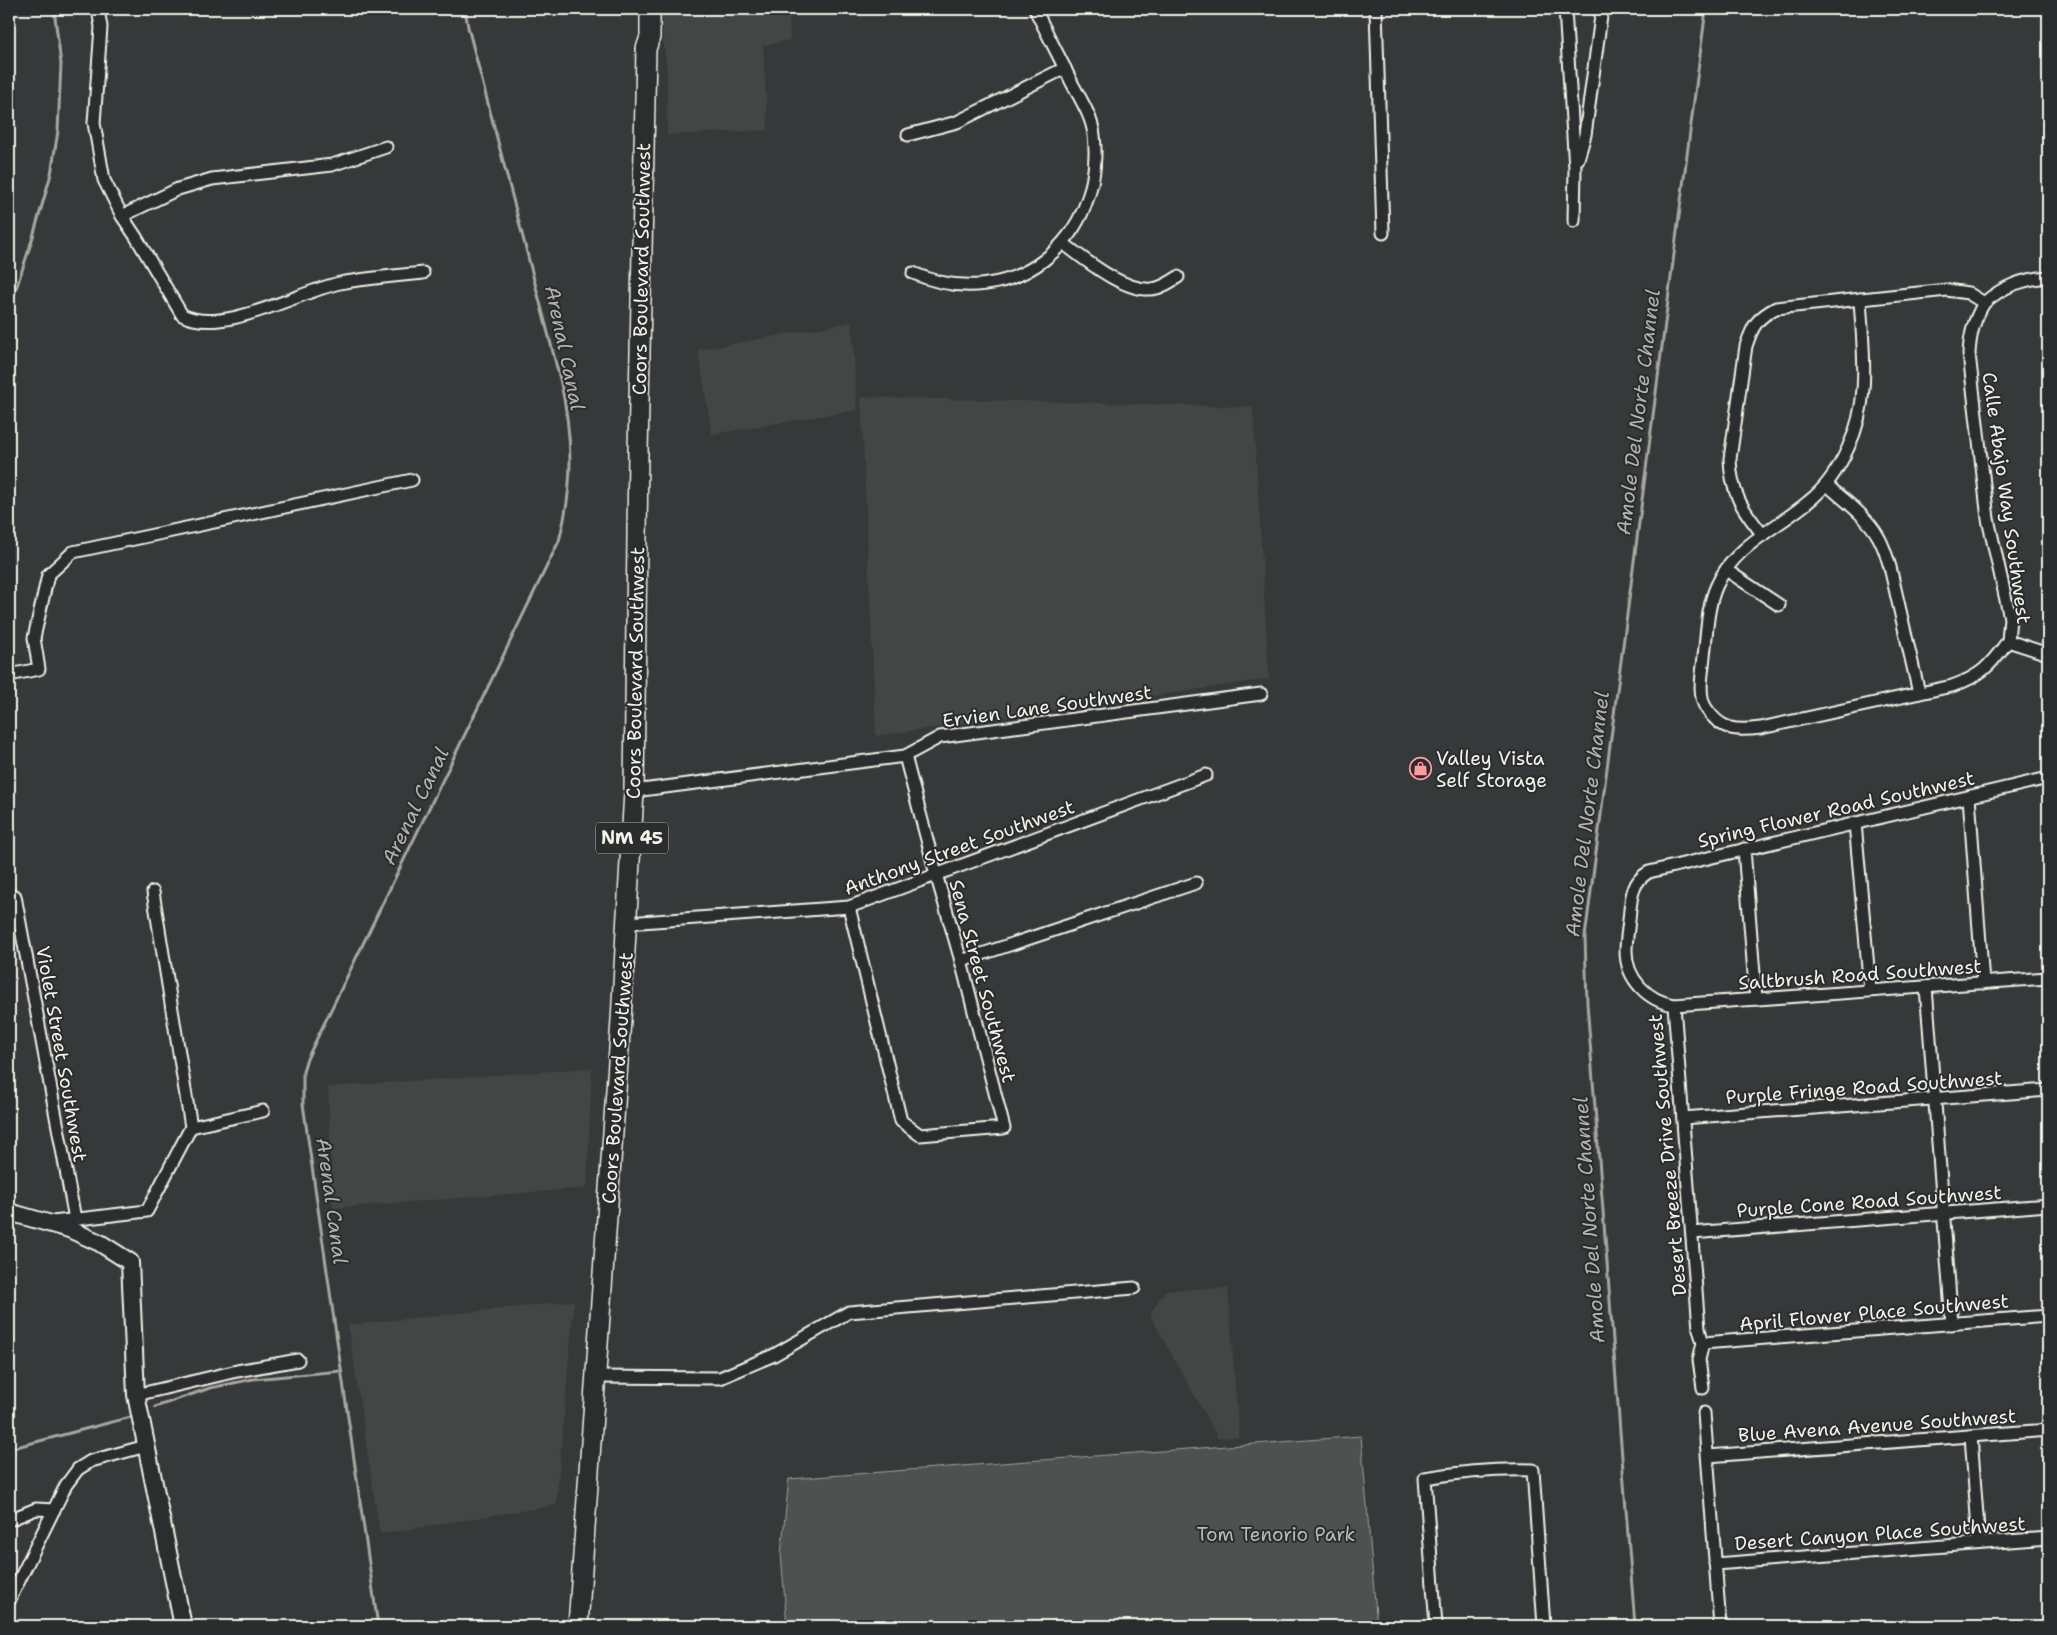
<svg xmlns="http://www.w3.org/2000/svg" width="2057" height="1635" viewBox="0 0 2057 1635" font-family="'Shantell Sans',sans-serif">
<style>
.built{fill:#434645}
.green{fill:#4e514f;stroke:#a1a19c}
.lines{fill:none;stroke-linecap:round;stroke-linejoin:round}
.stream{stroke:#a8a7a1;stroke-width:3}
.street-casing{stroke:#f4f1e8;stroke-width:15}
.secondary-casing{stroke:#f4f1e8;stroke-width:20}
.primary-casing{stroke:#f4f1e8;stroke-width:22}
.street{stroke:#2a2d2e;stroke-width:11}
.secondary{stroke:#2a2d2e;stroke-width:16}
.primary{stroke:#2a2d2e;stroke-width:19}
.labels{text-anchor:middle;stroke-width:4;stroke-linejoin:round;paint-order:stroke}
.shield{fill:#2a2d2e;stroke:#b7b6b0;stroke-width:1}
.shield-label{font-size:18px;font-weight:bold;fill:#f4f1e8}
.street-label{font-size:19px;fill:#f4f1e8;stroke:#2a2d2e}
.poi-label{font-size:19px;fill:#f4f1e8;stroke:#2a2d2e;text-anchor:start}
.park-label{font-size:19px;fill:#bab9b2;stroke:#2a2d2e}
.water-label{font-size:20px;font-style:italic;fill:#b4b3ad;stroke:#2a2d2e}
</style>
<rect width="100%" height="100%" fill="#363939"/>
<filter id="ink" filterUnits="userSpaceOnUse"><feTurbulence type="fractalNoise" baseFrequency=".02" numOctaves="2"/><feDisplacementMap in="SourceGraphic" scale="10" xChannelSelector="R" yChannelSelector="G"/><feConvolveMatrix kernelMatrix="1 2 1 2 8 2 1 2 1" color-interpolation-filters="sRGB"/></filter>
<g filter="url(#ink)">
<g class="built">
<path d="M659,9H789L790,40L763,45L768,130L667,135V69Z"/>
<path d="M852,322L857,410L712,434L698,350Z"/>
<path d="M861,397L1253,407L1269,679L876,736Z"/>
<path d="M592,1068L587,1188L333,1208L328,1087Z"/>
<path d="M1228,1288L1239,1437L1218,1438L1150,1315L1165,1290Z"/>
<path d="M574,1301L556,1505L380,1534L348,1325Z"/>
</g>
<path class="green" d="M1361,1436L1377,1626H787L781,1554L789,1479Z"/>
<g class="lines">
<g class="stream">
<path d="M9,310L32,240L51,174L58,131L61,64L54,9"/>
<path d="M155,1407L210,1388L253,1379L341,1371"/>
<path d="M9,1449L131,1417"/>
<path d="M378,1626L303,1104V1072L306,1061L559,541C574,485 573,436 560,379L468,27L465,9"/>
<path d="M1635,1626L1587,1003L1585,937L1706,9"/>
</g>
<defs>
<g id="street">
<path d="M98,9L101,27L94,123L104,180L122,216L136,237L182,315C224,336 297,292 340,283C367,278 396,276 423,273"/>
<path d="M1376,9L1383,233"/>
<path d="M1565,9L1575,168L1574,221"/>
<path d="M908,135L957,122L1065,68"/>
<path d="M1578,159L1585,135L1602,9"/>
<path d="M122,216L178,189L212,179L332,165L386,147"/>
<path d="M1063,243C1084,259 1128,296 1157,288C1164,286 1172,281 1178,277"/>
<path d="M913,273C1011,316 1106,240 1094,135C1092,117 1081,100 1072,83C1060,58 1047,34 1035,9"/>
<path d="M1860,299C1863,351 1871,400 1848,448C1839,468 1826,488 1808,502C1777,528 1734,546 1717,585C1707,606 1707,633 1704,656C1703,670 1697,695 1706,708C1721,731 1736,731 1761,728L1952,686C1981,676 1990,666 2008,641"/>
<path d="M1984,303C1974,320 1970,334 1969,354L1988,519L2010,618L2008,641"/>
<path d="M1827,485C1844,500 1868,517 1879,538C1884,547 1887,557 1890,567L1919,693"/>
<path d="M1763,535C1742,509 1731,493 1730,459L1746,346C1753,325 1757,318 1776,308L1947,290L1968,293L1984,303C2003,286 2023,279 2048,277"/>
<path d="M1726,570L1779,605"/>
<path d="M2008,641L2048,654"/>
<path d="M9,675L39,669L34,638L48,575L73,552L412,480"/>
<path d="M2048,778L1649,872C1630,882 1631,902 1629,920C1628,930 1626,941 1626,951C1626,979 1648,1001 1674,1005L2048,978"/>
<path d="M634,791L905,756L940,737L1261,694"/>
<path d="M1969,797L1983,983"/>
<path d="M1855,823L1870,990"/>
<path d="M1744,849L1756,999"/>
<path d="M15,896L75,1219"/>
<path d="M849,907L901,1121L920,1135L1004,1128L961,961L936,874L905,756"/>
<path d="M627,923L849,907L1206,775"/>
<path d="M961,961L1196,883"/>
<path d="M1926,987L1952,1324"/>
<path d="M1674,1005L1699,1329L1703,1343L1699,1360L1703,1388"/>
<path d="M1683,1118L2048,1090"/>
<path d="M191,1127L263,1111"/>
<path d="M53,1222L147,1211L191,1127L153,892"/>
<path d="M1692,1233L2048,1205"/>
<path d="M1703,1343L2048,1316"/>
<path d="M596,1377L720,1378L774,1355L849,1312L1134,1288"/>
<path d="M136,1395L237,1371L298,1360"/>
<path d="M1704,1413L1720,1626"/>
<path d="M1971,1436L1979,1542"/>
<path d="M1708,1456L2048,1430"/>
<path d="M9,1520L36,1509L54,1510"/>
<path d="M1715,1564L2048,1538"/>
<path d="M9,1601L66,1485L78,1469L91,1461L146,1446"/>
<path d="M1436,1626L1425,1478C1461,1472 1497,1469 1533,1470L1544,1626"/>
</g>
<path id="secondary" d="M9,1212L69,1229L100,1243L130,1262L136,1395L183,1626"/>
<path id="primary" d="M578,1626L621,1020L634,791L638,453L646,49L650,37V9"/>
</defs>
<use href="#street" class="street-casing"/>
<use href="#secondary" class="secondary-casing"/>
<use href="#primary" class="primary-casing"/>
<use href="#street" class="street"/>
<use href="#secondary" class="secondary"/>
<use href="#primary" class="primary"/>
</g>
</g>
<defs>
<symbol id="shop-ring" viewBox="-11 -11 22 22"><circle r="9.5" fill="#2a2d2e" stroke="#ff9aa2" stroke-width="1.5"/><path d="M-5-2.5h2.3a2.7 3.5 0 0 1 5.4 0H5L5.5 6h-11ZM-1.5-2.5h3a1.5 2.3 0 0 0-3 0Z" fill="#ff9aa2"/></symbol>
</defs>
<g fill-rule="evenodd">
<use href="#shop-ring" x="1408" y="756" width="25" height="25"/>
</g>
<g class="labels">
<rect class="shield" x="596" y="822.5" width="72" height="31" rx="4"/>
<g class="shield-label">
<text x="632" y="844">NM 45</text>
</g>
<g class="street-label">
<text transform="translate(641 269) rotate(-89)" y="7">Coors Boulevard Southwest</text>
<text transform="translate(2007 498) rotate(82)" y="7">Calle Abajo Way Southwest</text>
<text transform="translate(635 673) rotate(-89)" y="7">Coors Boulevard Southwest</text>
<text transform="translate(1047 706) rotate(-8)" y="7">Ervien Lane Southwest</text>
<text transform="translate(1836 809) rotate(-13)" y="7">Spring Flower Road Southwest</text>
<text transform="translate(959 847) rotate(-20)" y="7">Anthony Street Southwest</text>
<text transform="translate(1860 974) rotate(-4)" y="7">Saltbrush Road Southwest</text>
<text transform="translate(983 981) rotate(75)" y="7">Sena Street Southwest</text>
<text transform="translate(62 1054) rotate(80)" y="7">Violet Street Southwest</text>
<text transform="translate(617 1078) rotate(-86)" y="7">Coors Boulevard Southwest</text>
<text transform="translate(1864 1087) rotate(-4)" y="7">Purple Fringe Road Southwest</text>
<text transform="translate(1667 1155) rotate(-95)" y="7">Desert Breeze Drive Southwest</text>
<text transform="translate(1869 1201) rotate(-4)" y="7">Purple Cone Road Southwest</text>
<text transform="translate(1874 1312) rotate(-5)" y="7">April Flower Place Southwest</text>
<text transform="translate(1877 1425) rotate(-4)" y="7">Blue Avena Avenue Southwest</text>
<text transform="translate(1880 1533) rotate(-4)" y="7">Desert Canyon Place Southwest</text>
</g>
<g class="poi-label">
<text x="1436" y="765">Valley Vista<tspan x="1436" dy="22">Self Storage</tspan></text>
</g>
<g class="park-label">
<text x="1276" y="1541">Tom Tenorio Park</text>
</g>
<g class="water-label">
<text transform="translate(565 348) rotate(78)" y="7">Arenal Canal</text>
<text transform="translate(1638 412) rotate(-83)" y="7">Amole Del Norte Channel</text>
<text transform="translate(415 806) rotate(-64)" y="7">Arenal Canal</text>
<text transform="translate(1587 814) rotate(-83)" y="7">Amole Del Norte Channel</text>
<text transform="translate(332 1201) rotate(82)" y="7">Arenal Canal</text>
<text transform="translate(1589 1220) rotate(-94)" y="7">Amole Del Norte Channel</text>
</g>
</g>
<rect width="2057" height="1635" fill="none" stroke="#2a2d2e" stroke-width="30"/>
<rect x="15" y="15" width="2027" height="1605" fill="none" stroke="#f4f1e8" stroke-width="2" filter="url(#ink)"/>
</svg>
